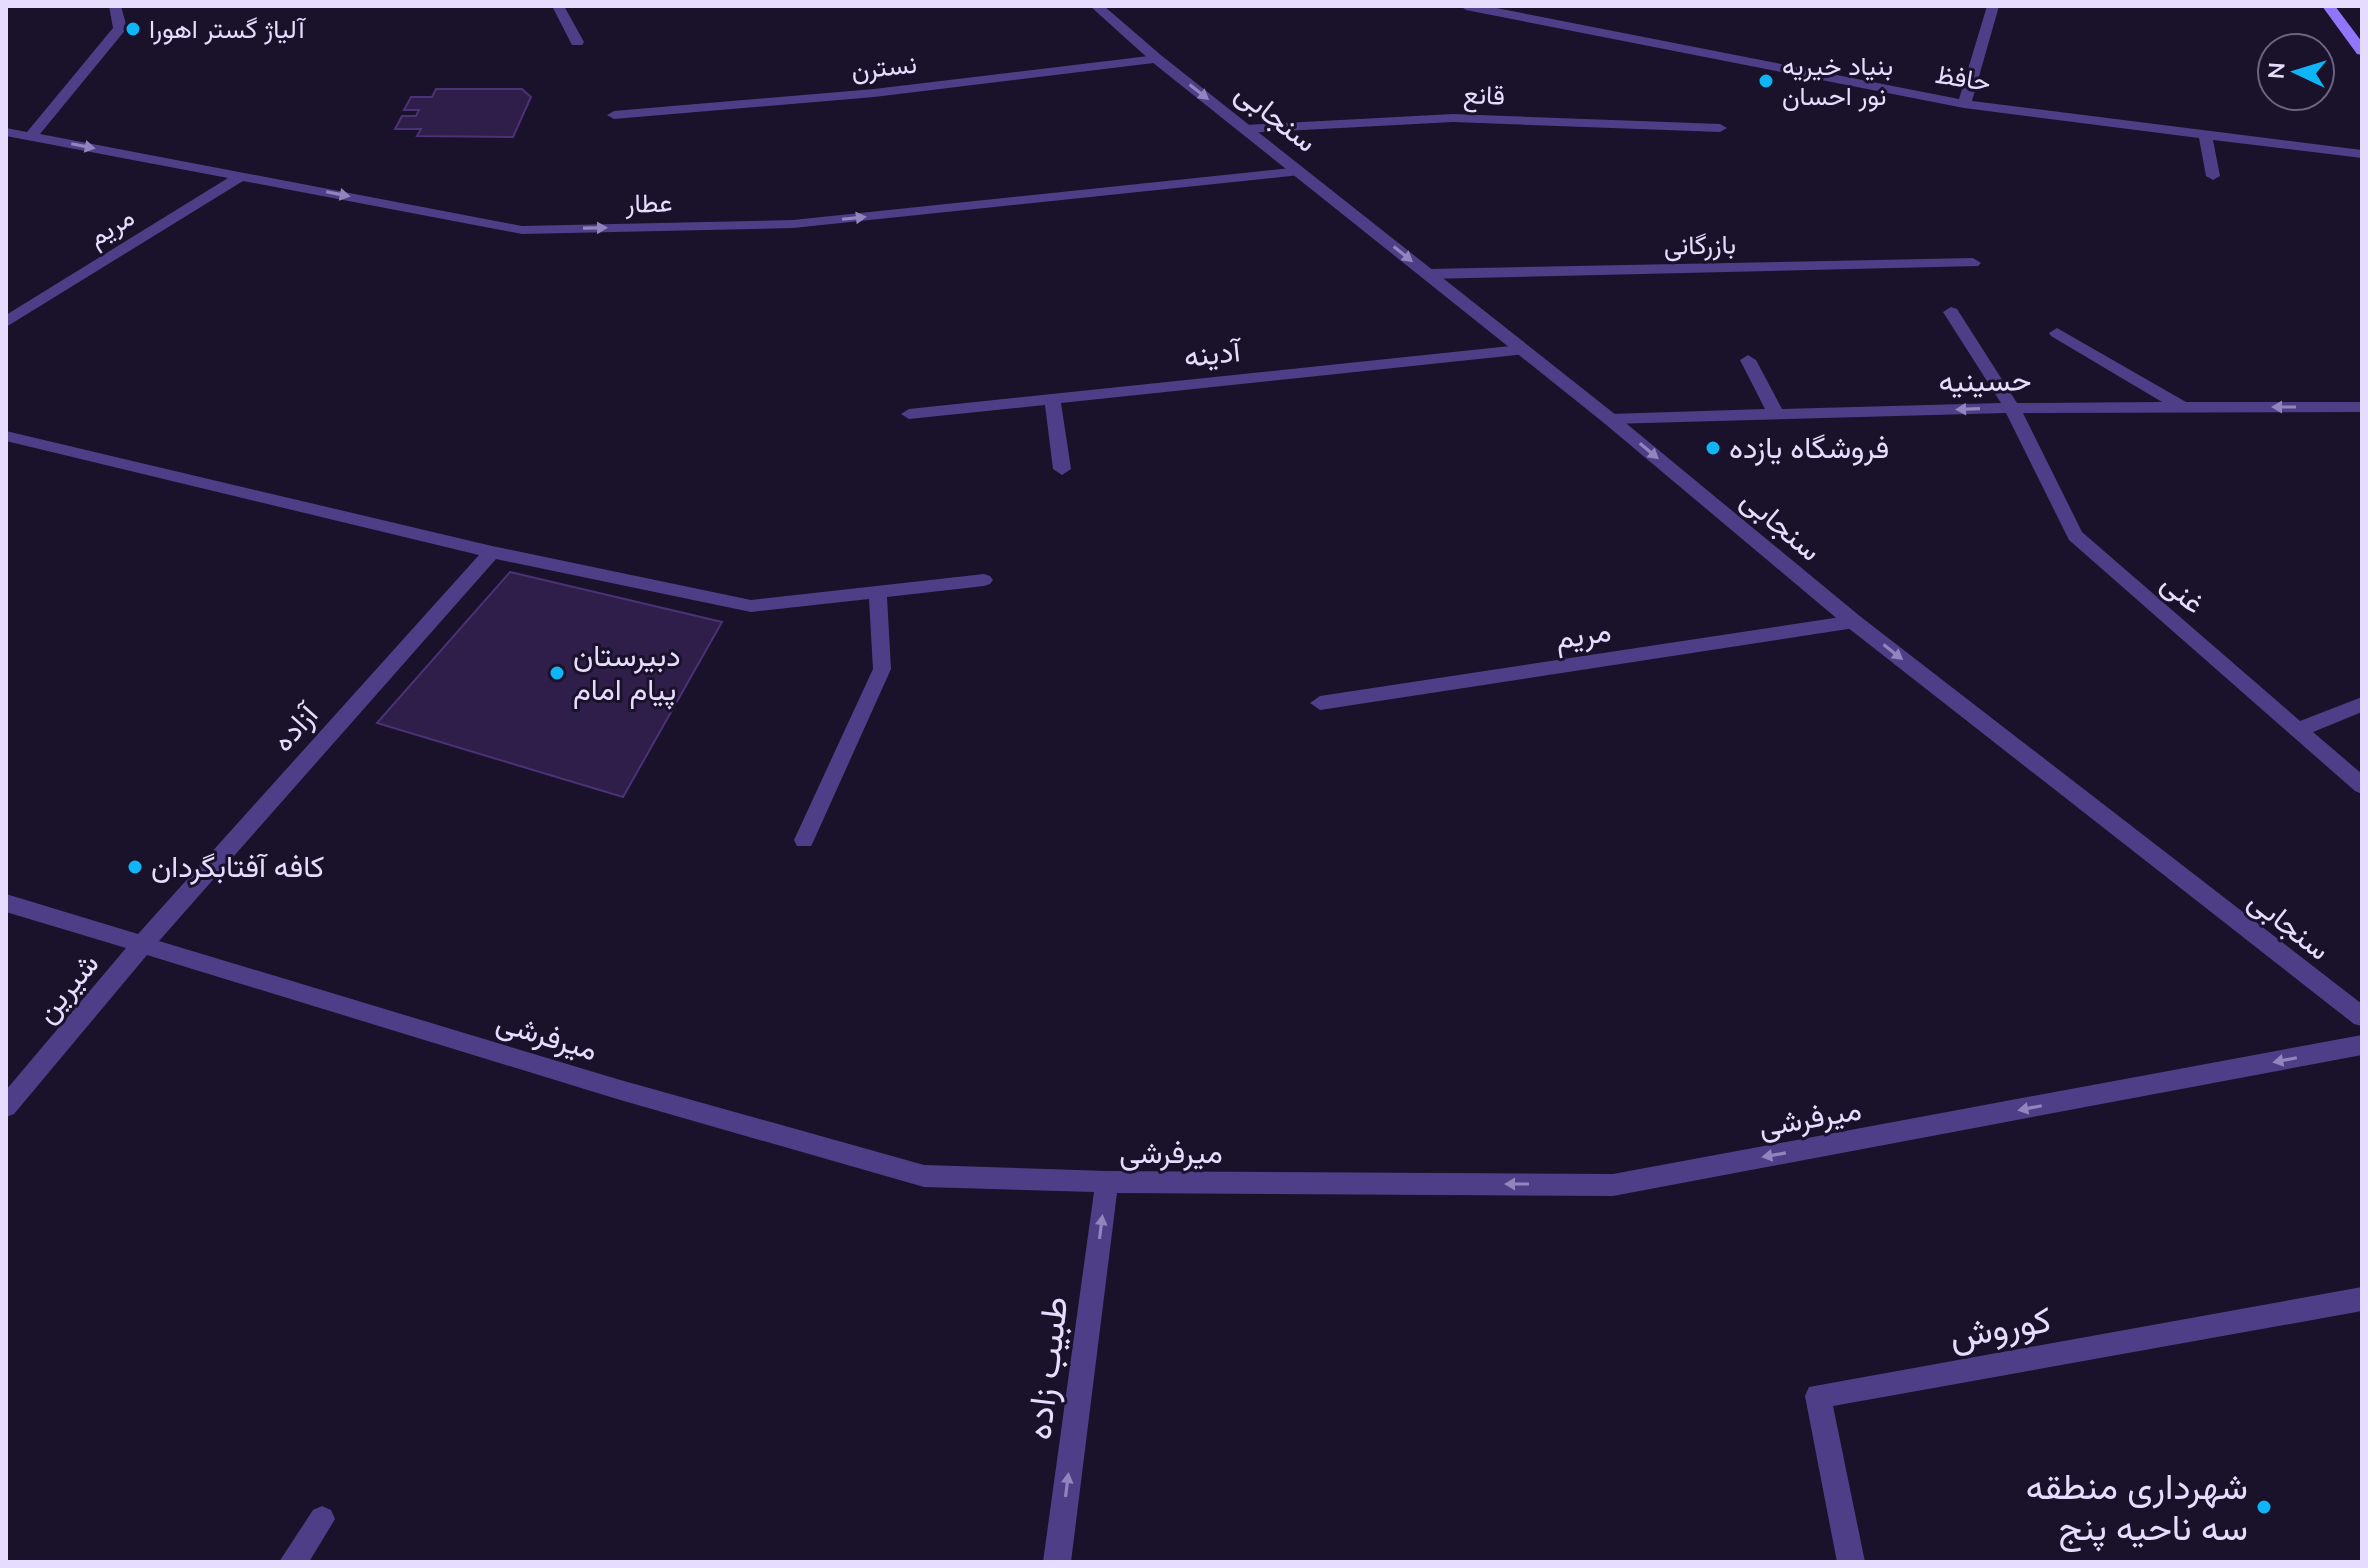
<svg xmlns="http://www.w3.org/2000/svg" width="2368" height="1568" viewBox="0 0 2368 1568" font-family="Mulish,Vazirmatn,sans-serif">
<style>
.building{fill:#2f1e4a;stroke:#4b3176;stroke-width:2}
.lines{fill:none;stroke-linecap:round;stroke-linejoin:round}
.service{fill:#4e3e87;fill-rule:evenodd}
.minor{fill:#4e3e87;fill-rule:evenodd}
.tertiary{fill:#4e3e87;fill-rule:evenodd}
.secondary{fill:#9176fb;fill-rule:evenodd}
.oneway{fill:#9285bd}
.poi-dot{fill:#0eb6f7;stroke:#1a122a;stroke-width:3}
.labels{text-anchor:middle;stroke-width:6;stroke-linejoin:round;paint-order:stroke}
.far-poi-label{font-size:26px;fill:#e6dcfe;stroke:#1a122a;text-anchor:start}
.far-street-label{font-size:26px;fill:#e6dcfe;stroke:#1a122a}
.street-label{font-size:30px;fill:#e6dcfe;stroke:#1a122a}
.poi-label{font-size:30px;fill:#e6dcfe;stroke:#1a122a;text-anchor:start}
.near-street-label{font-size:36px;fill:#e6dcfe;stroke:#1a122a}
.near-poi-label{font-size:36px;fill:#e6dcfe;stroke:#1a122a;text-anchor:end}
</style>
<rect width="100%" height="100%" fill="#1a122a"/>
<g class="building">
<path d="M436,89H522L531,97L513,137L417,136L421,129H395L402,116H416L419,110H404L411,97H432Z"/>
<path d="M510,572L722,622L623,797L377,723Z"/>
</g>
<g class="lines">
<path class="service" d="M322,1506L331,1510L335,1519L309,1562H279L313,1510Z"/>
<g class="minor">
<path d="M109,6H121L127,28L40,134L522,226L793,220L1300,167L1307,171L1300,175L793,228L522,234L243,181L6,327V315L228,178L6,136V128L27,132L113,28Z"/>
<path d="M552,6H564L584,42L582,45H572Z"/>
<path d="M1460,6H1486L1959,99L1987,6H1999L1972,101L2362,150V158L2213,140L2220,176L2213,180L2206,176L2199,138L1964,108L1466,10Z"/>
<path d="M1157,55L1162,56V62L874,97L614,119L607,115L614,111L874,89Z"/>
<path d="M1453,114L1720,124L1727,128L1720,132L1453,122L1246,133L1239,129L1246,125Z"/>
<path d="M1973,258L1981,263L1978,266L1427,279L1419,274L1427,269Z"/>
<path d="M1951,307L1957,309L2017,403L2162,402L2051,336L2049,333L2057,328L2186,402H2362V412L2023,413L2082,532L2300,721L2362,697V712L2313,732L2362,774V794L2355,791L2069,540L2006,413L1610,424L1602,419L1610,414L1765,409L1740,360L1748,355L1756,360L1782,409L2001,403L1943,312Z"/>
<path d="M1520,345L1526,346V354L1061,403L1071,469L1062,475L1053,469L1045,405L909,419L901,414L909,409Z"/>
<path d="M6,431L492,546L751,600L984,574L990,576L993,580L990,584L984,586L887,597L891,669L814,840L811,846H797L794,840L873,669L869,599L751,612L496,559L159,941L617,1079L924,1165L1107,1171L1613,1174L2362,1035V1055L1613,1196L1117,1193L1071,1562H1043L1094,1192L924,1187L617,1099L147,955L14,1114L6,1117V1090L126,948L6,912V894L138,934L479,555L6,441Z"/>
<path d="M1854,615L1861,617L1863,622L1861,627L1320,710L1310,703L1320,696Z"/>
<path d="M2362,1287V1311L1833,1406L1865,1562H1837L1805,1396L1809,1387Z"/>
</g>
<path class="tertiary" d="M1090,6H1104L1162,56L1616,415L1861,617L2362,1004V1026L2354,1024L1847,627L1604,423L1152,62Z"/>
<path class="secondary" d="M2322,6H2335L2362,42V55L2357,54Z"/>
</g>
<defs><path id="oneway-solid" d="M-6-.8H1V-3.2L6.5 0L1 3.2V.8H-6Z" transform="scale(2)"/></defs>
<g class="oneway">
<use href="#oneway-solid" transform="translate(1199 92) rotate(38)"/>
<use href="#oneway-solid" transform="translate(83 146) rotate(11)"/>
<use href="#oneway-solid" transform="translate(338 194) rotate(11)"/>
<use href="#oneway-solid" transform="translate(854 218) rotate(-6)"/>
<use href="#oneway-solid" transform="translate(595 228) rotate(-1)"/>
<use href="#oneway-solid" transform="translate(1403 254) rotate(39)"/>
<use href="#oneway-solid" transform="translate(2284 407) rotate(180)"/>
<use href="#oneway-solid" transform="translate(1968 409) rotate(178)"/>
<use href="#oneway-solid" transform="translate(1649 451) rotate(40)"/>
<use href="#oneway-solid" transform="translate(1893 652) rotate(38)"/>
<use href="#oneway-solid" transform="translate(2285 1060) rotate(169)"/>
<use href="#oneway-solid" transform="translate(2030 1108) rotate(169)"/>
<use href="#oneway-solid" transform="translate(1774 1155) rotate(170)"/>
<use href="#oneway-solid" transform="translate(1517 1184) rotate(-180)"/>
<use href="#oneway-solid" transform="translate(1101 1227) rotate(-83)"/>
<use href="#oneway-solid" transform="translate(1067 1485) rotate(-83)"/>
</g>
<g class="poi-dot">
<circle cx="133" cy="29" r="8"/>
<circle cx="1766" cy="81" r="8"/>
<circle cx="1713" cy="448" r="8"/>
<circle cx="557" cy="673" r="8"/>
<circle cx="135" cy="867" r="8"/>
<circle cx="2264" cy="1507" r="8"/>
</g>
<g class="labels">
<g class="far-poi-label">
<text x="149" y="38">آلیاژ گستر اهورا</text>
<text x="1782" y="75">بنیاد خیریه<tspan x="1782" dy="30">نور احسان</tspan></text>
</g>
<g class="far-street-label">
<text transform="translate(884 67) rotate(-6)" y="9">نسترن</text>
<text transform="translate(1963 78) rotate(9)" y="9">حافظ</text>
<text transform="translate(1484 95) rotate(2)" y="9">قانع</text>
<text transform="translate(649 203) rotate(-1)" y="9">عطار</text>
<text transform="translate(111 227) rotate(-32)" y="9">مریم</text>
<text transform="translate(1700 245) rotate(-1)" y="9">بازرگانی</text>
</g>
<g class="street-label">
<text transform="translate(1276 117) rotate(38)" y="10">سنجابی</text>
<text transform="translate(1212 354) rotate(-6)" y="10">آدینه</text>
<text transform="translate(1985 381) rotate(-1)" y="10">حسینیه</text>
<text transform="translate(1781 525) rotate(40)" y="10">سنجابی</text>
<text transform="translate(2183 593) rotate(41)" y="10">غنی</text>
<text transform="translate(1583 635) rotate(-9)" y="10">مریم</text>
<text transform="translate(295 728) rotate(-48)" y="10">آزاده</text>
<text transform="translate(2289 925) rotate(38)" y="10">سنجابی</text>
<text transform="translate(67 988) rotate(-50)" y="10">شیرین</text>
<text transform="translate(547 1036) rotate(17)" y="10">میرفرشی</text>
<text transform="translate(1810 1118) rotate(-10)" y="10">میرفرشی</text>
<text x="1171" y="1163">میرفرشی</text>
</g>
<g class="poi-label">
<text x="1729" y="458">فروشگاه یازده</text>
<text x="573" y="666">دبیرستان<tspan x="573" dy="34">پیام امام</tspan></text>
<text x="151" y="877">کافه آفتابگردان</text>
</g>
<g class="near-street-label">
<text transform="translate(2000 1327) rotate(-10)" y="13">کوروش</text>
<text transform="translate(1046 1368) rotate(-83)" y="13">طبیب زاده</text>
</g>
<g class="near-poi-label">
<text x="2248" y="1499">شهرداری منطقه<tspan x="2248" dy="41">سه ناحیه پنج</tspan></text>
</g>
</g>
<rect width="2368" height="1568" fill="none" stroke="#e6dcfe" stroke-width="16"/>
<g transform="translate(2296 72) rotate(274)"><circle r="38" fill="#1a122a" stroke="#6c637f" stroke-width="2"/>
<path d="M0-6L14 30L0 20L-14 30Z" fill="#0eb6f7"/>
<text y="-12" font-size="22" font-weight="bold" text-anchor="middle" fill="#e6dcfe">N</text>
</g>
</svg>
